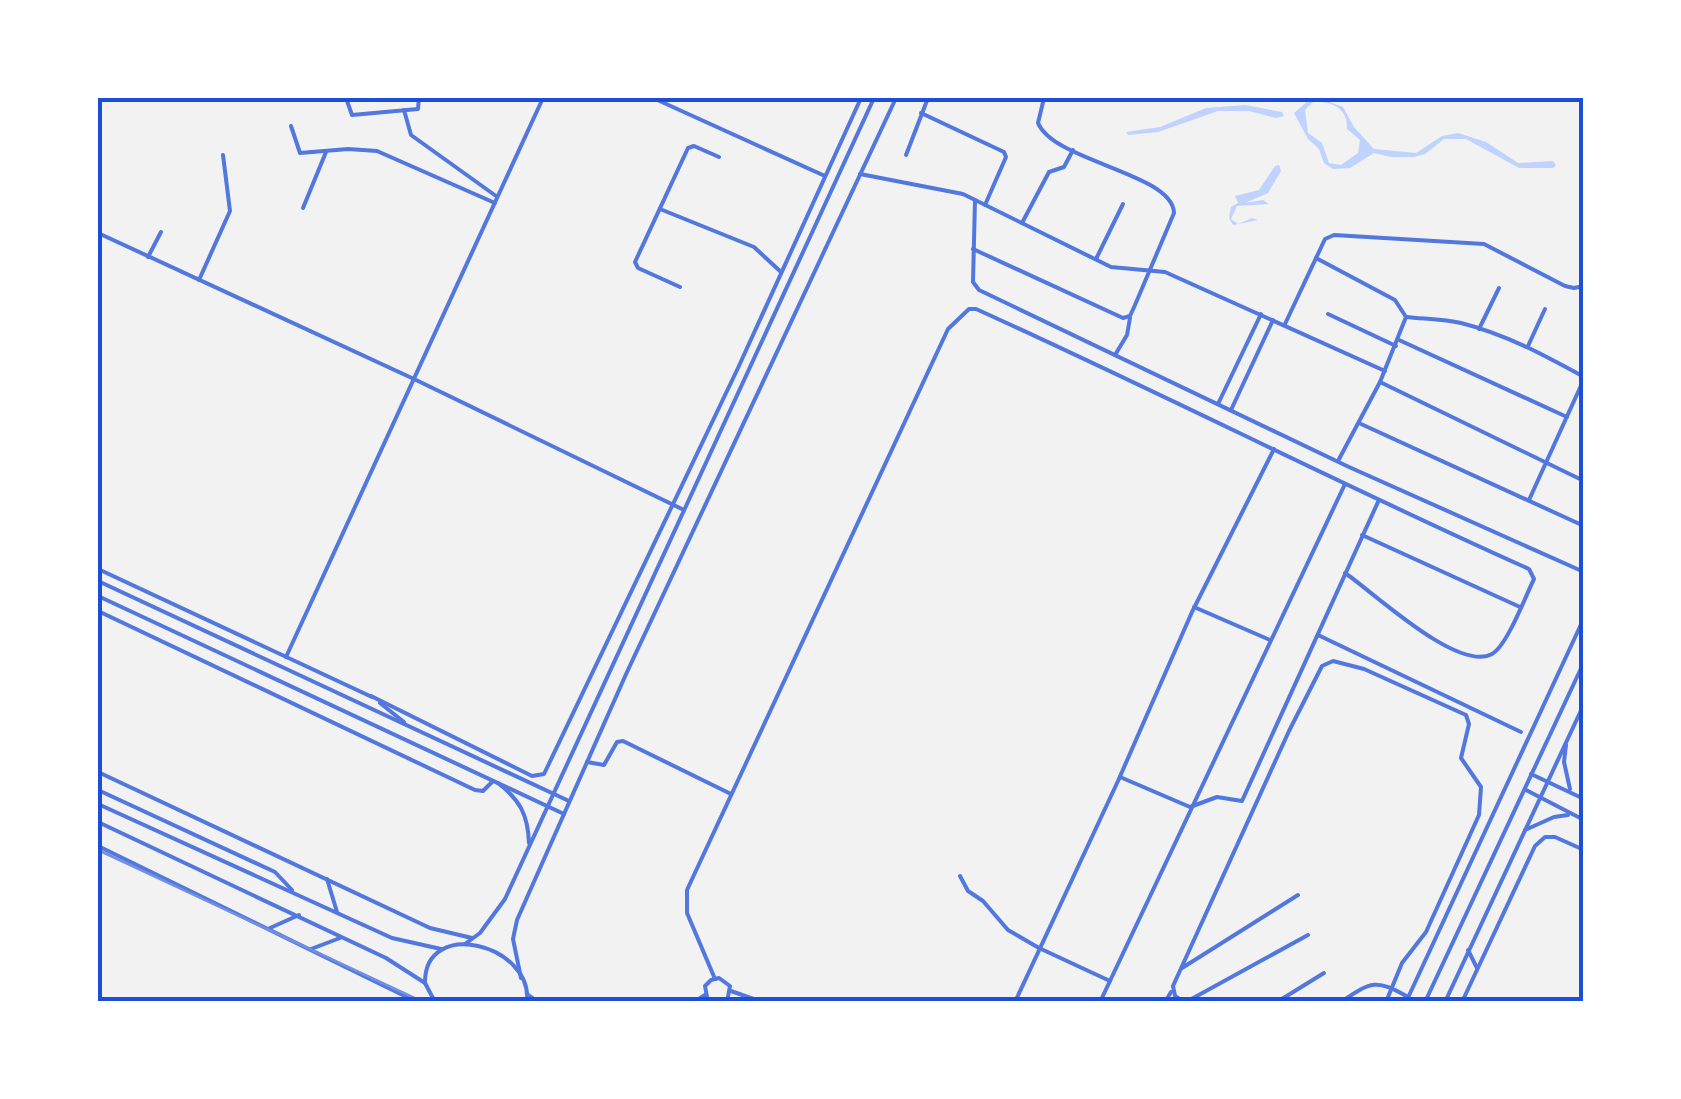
<svg xmlns="http://www.w3.org/2000/svg" width="1681" height="1099" viewBox="0 0 1681 1099" font-family="Raleway,sans-serif">
<style>
.water{fill:#bfd3fe;fill-rule:evenodd}
.lines{fill:none;stroke-linecap:round;stroke-linejoin:round}
.minor{stroke:#5277de;stroke-width:4}
.tertiary{stroke:#5277de;stroke-width:4}
.rail{stroke:#7290e2;stroke-width:2.5}
.neatline{fill:none;stroke:#1d4ed8;stroke-width:4}
</style>
<rect width="100%" height="100%" fill="#f2f2f2"/>
<g class="water">
<path d="M1318,98L1343,107L1354,127L1374,149L1416,153L1442,136L1458,133L1486,142L1518,163L1553,161L1556,165L1553,168H1519L1466,139H1444L1425,154L1414,157H1391L1374,153L1350,168L1333,169L1324,163L1319,149L1308,139L1294,113L1309,100ZM1313,102C1332,101 1348,108 1347,129L1360,140L1358,153L1341,165L1329,163L1322,143L1308,133L1305,110Z"/>
<path d="M1245,105L1282,112L1284,116L1276,118L1249,111H1218L1158,132L1128,135L1126,132L1160,127L1206,108Z"/>
<path d="M1279,165L1281,171L1268,193L1245,203L1263,200L1269,204L1237,206L1231,219L1238,224L1252,218L1258,220L1233,225L1229,218L1231,207L1238,203L1235,196L1259,190L1275,166Z"/>
</g>
<g class="lines">
<g class="minor">
<path d="M346,98L352,115L418,109L419,98"/>
<path d="M653,98L825,176"/>
<path d="M404,110L411,135L496,196"/>
<path d="M921,113L1004,152L1006,157L985,205"/>
<path d="M291,126L300,153L348,149L377,151L495,203"/>
<path d="M906,155L928,98"/>
<path d="M860,174L963,194L1111,267L1165,272L1385,371"/>
<path d="M975,200L973,282L979,290L1349,467L1584,572"/>
<path d="M303,208L326,152"/>
<path d="M660,209L754,247L781,272"/>
<path d="M1022,223L1049,172L1064,167L1073,150"/>
<path d="M98,233L414,379L684,510"/>
<path d="M973,249L1123,318L1130,316L1135,305L1174,213C1173,173 1054,162 1038,123L1044,98"/>
<path d="M148,257L161,232"/>
<path d="M1316,258L1395,300L1406,317L1380,382L1338,461"/>
<path d="M1096,259L1123,204"/>
<path d="M199,280L230,211L223,155"/>
<path d="M680,287L638,268L635,262L688,148L694,146L719,157"/>
<path d="M1328,314L1396,346"/>
<path d="M1406,317C1424,319 1444,319 1461,323C1505,334 1544,355 1584,377"/>
<path d="M1285,324L1325,239L1334,235L1484,244L1565,286L1574,288L1584,286"/>
<path d="M1479,329L1499,288"/>
<path d="M1399,340L1567,417"/>
<path d="M1528,346L1545,309"/>
<path d="M1115,355L1127,335L1130,318"/>
<path d="M1380,382L1584,481"/>
<path d="M1218,404L1261,314"/>
<path d="M1231,410L1273,320"/>
<path d="M1361,424L1584,526"/>
<path d="M1529,500L1584,379"/>
<path d="M1362,535L1520,607"/>
<path d="M98,569L372,697"/>
<path d="M98,581L569,801"/>
<path d="M98,596L564,814"/>
<path d="M1194,607L1270,640"/>
<path d="M98,611L475,790L483,791L493,781"/>
<path d="M1318,635L1521,732"/>
<path d="M286,657L543,98"/>
<path d="M371,696L532,776L544,774L738,368L861,98"/>
<path d="M380,703L404,722"/>
<path d="M587,762L604,765L617,742L623,741L731,794"/>
<path d="M1120,777L1190,807L1217,797L1242,801L1378,502"/>
<path d="M98,846L417,1002"/>
<path d="M960,876L968,891L983,901L1008,930L1039,948L1110,981"/>
<path d="M1468,950L1477,968"/>
<path d="M1182,968L1298,895"/>
<path d="M715,979L687,913V890L948,329L969,309H976C1162,393 1343,486 1529,569L1534,579C1526,595 1507,646 1492,654C1458,673 1372,591 1345,573"/>
<path d="M731,991L762,1002"/>
<path d="M694,1002L705,995"/>
<path d="M708,1002L705,986L711,980L719,978L730,986L727,1002"/>
<path d="M1015,1002L1118,781L1192,612L1274,449"/>
<path d="M1100,1002L1345,484"/>
<path d="M1165,1002L1171,992"/>
<path d="M1184,1002L1175,996L1173,986L1289,731L1322,666L1333,661L1364,669L1466,715L1469,724L1461,758L1481,787L1479,815L1426,932L1402,963L1386,1002"/>
<path d="M1186,1002L1308,935"/>
<path d="M1277,1002L1324,973"/>
<path d="M1341,1002C1371,982 1375,978 1408,997"/>
<path d="M1406,1002L1584,618"/>
<path d="M1462,1002L1535,846L1545,837H1555L1584,850"/>
</g>
<g class="tertiary">
<path d="M1566,745L1564,762L1570,789"/>
<path d="M98,772L430,928L472,938"/>
<path d="M1531,774L1584,799"/>
<path d="M498,783C520,800 528,815 529,843"/>
<path d="M98,790L275,872L292,890"/>
<path d="M1526,790L1584,820"/>
<path d="M98,804L392,938L441,949"/>
<path d="M98,822L386,958L425,983L435,1002"/>
<path d="M1525,830L1554,817L1568,815"/>
<path d="M327,879L337,912"/>
<path d="M270,928L299,915"/>
<path d="M465,944L480,933L505,899L874,98"/>
<path d="M311,949L340,938"/>
<path d="M521,978L513,939L517,920L627,672L896,98"/>
<path d="M425,983C424,917 533,944 527,1002"/>
<path d="M528,995L538,1002"/>
<path d="M1425,1002L1584,662"/>
<path d="M1445,1002L1584,704"/>
</g>
<path class="rail" d="M98,850L423,1002"/>
</g>
<rect width="1681" height="1099" fill="none" stroke="#ffffff" stroke-width="200"/>
<rect x="100" y="100" width="1481" height="899" class="neatline"/>
</svg>
